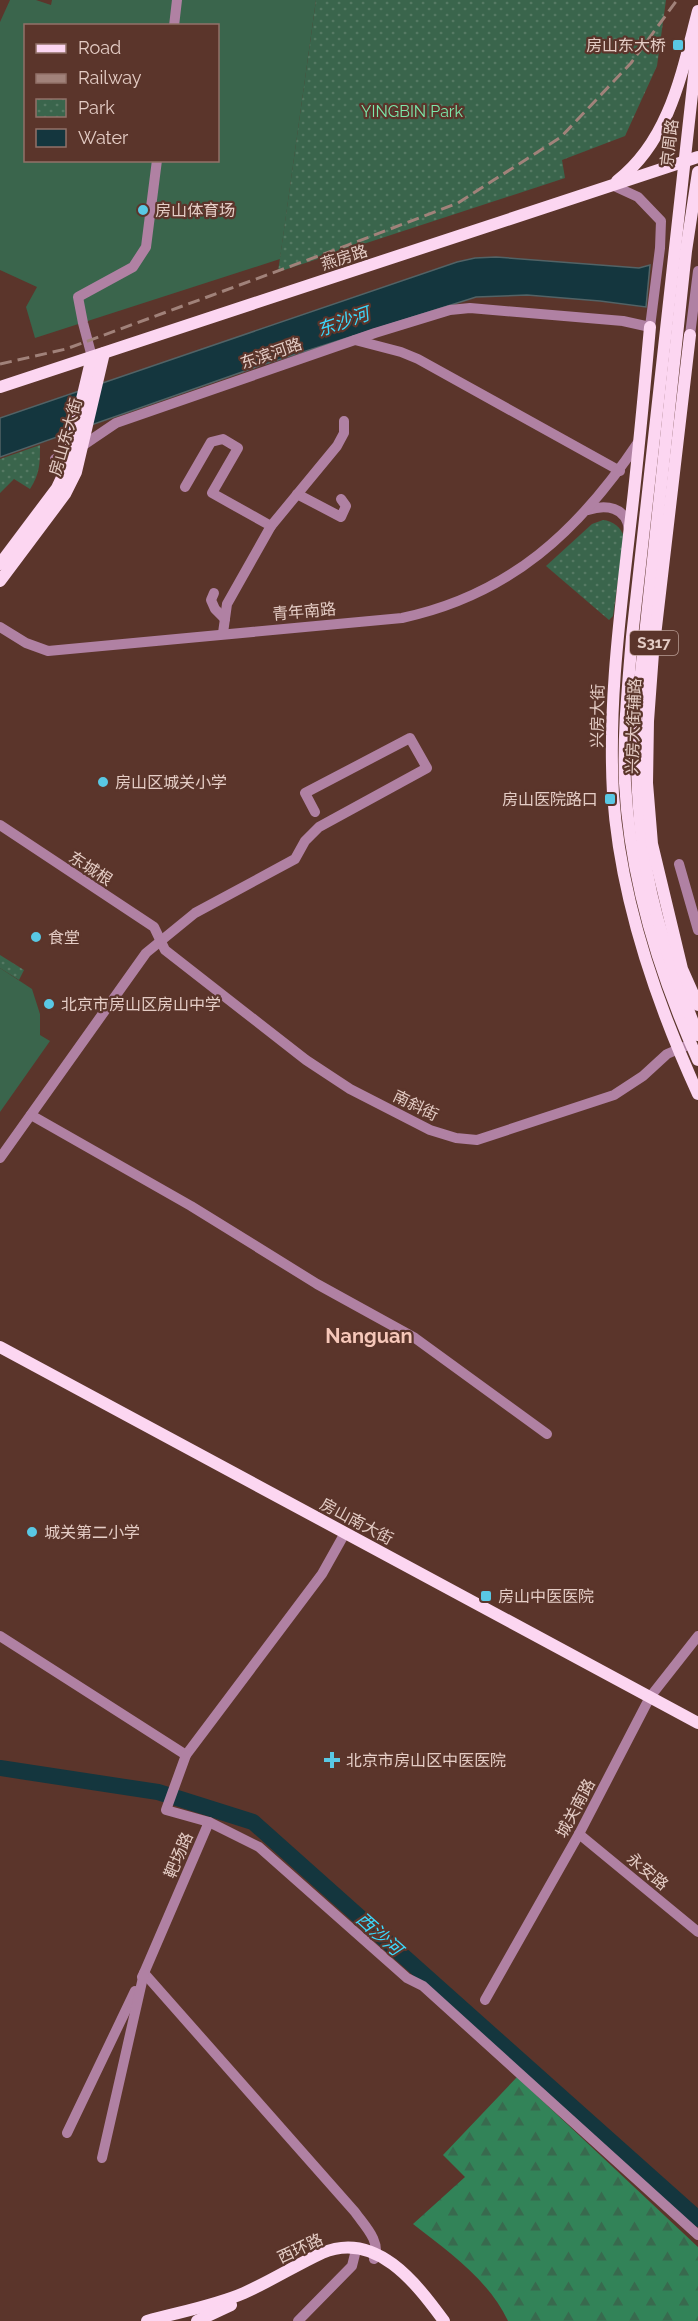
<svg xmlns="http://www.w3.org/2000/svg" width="698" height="2321" viewBox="0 0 698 2321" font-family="Raleway,'Noto Sans SC',sans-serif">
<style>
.grass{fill:#3a654c;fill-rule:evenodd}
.forest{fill:url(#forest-firs)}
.park{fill:url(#park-dots)}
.water{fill:#14363e;stroke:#526366;stroke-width:1.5}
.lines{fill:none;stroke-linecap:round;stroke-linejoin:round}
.river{stroke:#14363e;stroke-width:16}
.minor{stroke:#b081a3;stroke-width:10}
.major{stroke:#fcd6f1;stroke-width:12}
.rail{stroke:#a1827a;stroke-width:3;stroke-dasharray:12 6;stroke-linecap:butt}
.poi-dot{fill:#59c8e4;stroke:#5b352b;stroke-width:2}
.labels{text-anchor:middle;stroke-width:4.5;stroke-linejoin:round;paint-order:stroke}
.shield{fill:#5b352b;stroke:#bb9f97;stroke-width:1.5}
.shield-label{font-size:15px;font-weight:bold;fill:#e4ccc5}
.poi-label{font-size:16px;fill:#e4ccc5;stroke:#5b352b;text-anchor:start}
.park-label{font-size:16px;fill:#7ce8ab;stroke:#5b352b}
.street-label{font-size:16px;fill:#e4ccc5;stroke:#5b352b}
.water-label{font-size:18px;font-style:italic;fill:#3bd9fd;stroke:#5b352b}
.quarter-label{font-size:20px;font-weight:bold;fill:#f6c7b9;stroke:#5b352b}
</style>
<defs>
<pattern id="forest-firs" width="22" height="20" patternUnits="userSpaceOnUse" patternTransform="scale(1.5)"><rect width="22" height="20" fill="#328358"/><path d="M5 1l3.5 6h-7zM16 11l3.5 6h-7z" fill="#386a4e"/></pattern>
<pattern id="park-dots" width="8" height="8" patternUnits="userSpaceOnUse" patternTransform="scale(1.5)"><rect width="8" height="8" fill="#3a654c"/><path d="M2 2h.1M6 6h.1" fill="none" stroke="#567a64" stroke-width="1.8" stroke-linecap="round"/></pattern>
</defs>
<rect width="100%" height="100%" fill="#5b352b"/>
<g class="grass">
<path d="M10,0H36L51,5L52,0H316L280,259L35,338L26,307L37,287L0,270V22ZM26,26H218V160H26Z"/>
<path d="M0,968L32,989L40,1014V1035L50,1041L0,1112Z"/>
</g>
<path class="forest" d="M517,2077L698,2247V2321H508C488,2279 449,2252 413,2224L465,2177L443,2155Z"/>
<g class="park">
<path d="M316,0H666L657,66L625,136L562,160L565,178L278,272Z"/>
<path d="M40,445C40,463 40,474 30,489L14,479L0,493V459Z"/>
<path d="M603,520C613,521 621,527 624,537L613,616L609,620L546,566L592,524Z"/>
<path d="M0,955L24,970L19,980L0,968Z"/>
</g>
<path class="water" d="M496,257L639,268L650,265L646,307L600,301L527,295L476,297L262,365L0,457V418L457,262L475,258Z"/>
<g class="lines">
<path class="river" d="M0,1768L158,1792L253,1822L698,2219"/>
<g class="minor">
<path d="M174,26L177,0"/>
<path d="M690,335L698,271"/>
<path d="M355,340L401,352L418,359L620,471"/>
<path d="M92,357L83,323L78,297L133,267L146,247L157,160"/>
<path d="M55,459L82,446L116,423L375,333L450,310L470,308L623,321L650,327L660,248L661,221L638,197L612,185"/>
<path d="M185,487L211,442L223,439L238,448L212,493L271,526L227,604L223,633"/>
<path d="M297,494L341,517L346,506L341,499"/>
<path d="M588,510C606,504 626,507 629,529"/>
<path d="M271,526L337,446L344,433V421"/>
<path d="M214,593L211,600L215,609L225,619"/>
<path d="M0,627L26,643L48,651L402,618C510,595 579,531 639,441"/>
<path d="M0,825L154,927L165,950L306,1060L350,1089L430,1130L456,1138L477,1140L614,1095L643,1076L667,1054L686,1046"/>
<path d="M679,864L698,930"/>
<path d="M31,1115L191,1206L317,1284L415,1338L547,1434"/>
<path d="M0,1158L146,953L195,913L295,859L305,841L319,827L427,768L410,738L305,793L315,812"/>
<path d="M0,1636L186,1755"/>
<path d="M209,1822L259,1847L407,1978L423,1986L698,2235"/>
<path d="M579,1834L698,1932"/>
<path d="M142,1977L144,1973L355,2212C364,2225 382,2242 374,2259"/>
<path d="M485,2000L579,1834L650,1697L698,1636"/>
<path d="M67,2133L135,1991"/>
<path d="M102,2158L144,1973L209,1822L166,1810L186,1755L322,1574L345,1533"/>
<path d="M298,2321L352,2266L355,2254"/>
</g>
<g class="major">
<path d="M698,40L632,637C628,686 623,734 625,783C630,879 659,973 698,1060"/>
<path d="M698,172L686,251L636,719C637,762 637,805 643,847C651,911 674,975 698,1035"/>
<path d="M617,181C670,140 682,72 698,11"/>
<path d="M650,327C644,393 638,460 630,526C620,615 608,704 613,794C620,898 655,1000 698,1094"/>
<path d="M690,335L653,653L648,721L647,783L652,844L682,969L698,1005"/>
<path d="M0,387L698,157"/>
<path d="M0,564L57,488L65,471L92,357"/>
<path d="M0,581L65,494L76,472L104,353"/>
<path d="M0,1347L698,1723"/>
<path d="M147,2321C179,2312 214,2306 244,2293C271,2281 296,2265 322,2253C376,2230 416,2283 444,2321"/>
<path d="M197,2321L231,2305"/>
</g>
<path class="rail" d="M0,364L66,349L351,244L458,203L561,137L631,63L677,0"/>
</g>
<g class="poi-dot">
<rect x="672" y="39" width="12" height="12" rx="3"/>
<circle cx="143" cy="210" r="6"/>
<circle cx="103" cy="782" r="6"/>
<rect x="604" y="793" width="12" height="12" rx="3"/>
<circle cx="36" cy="937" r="6"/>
<circle cx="49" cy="1004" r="6"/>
<circle cx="32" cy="1532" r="6"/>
<rect x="480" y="1590" width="12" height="12" rx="3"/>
<path d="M329 1751h6v6h6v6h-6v6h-6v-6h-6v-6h6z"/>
</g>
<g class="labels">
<rect class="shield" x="630" y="631" width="48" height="24" rx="4.5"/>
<g class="shield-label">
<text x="654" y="648">S317</text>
</g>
<g class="poi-label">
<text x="666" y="51" text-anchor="end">房山东大桥</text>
<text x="155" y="216">房山体育场</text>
<text x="115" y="788">房山区城关小学</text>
<text x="598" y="805" text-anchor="end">房山医院路口</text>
<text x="48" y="943">食堂</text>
<text x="61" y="1010">北京市房山区房山中学</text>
<text x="44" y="1538">城关第二小学</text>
<text x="498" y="1602">房山中医医院</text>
<text x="346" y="1766">北京市房山区中医医院</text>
</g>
<g class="park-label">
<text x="412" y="117">YINGBIN Park</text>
</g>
<g class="street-label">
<text transform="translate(669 143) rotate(-83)" y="6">京周路</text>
<text transform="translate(344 257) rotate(-18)" y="6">燕房路</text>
<text transform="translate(271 353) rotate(-19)" y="6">东滨河路</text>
<text transform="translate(65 437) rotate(-74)" y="6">房山东大街</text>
<text transform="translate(304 611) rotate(-5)" y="6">青年南路</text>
<text transform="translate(597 716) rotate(-89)" y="6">兴房大街</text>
<text transform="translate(633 726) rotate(-88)" y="6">兴房大街辅路</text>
<text transform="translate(91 868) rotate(33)" y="6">东城根</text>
<text transform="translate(416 1105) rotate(26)" y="6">南斜街</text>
<text transform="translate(357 1521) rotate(28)" y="6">房山南大街</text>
<text transform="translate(575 1808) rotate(-62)" y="6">城关南路</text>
<text transform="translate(178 1855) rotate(-67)" y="6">靶场路</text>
<text transform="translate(648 1871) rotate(40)" y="6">永安路</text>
<text transform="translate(300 2248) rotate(-25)" y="6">西环路</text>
</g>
<g class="water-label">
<text transform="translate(343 322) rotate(-19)" y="6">东沙河</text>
<text transform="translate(379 1934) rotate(42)" y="6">西沙河</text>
</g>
<g class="quarter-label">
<text x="369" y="1343">Nanguan</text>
</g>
</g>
<rect x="24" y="24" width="195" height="138" fill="#5b352b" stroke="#927169" stroke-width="1.5"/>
<rect x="36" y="44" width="30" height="9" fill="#fcd6f1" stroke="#927169" stroke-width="1.5"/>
<text x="78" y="54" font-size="18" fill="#e4ccc5">Road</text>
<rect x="36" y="74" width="30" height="9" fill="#a1827a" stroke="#927169" stroke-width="1.5"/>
<text x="78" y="84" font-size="18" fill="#e4ccc5">Railway</text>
<rect x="36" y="99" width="30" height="18" fill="url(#park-dots)" stroke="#927169" stroke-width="1.5"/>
<text x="78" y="114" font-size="18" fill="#e4ccc5">Park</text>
<rect x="36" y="129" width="30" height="18" fill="#14363e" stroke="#927169" stroke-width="1.5"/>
<text x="78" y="144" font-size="18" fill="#e4ccc5">Water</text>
</svg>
